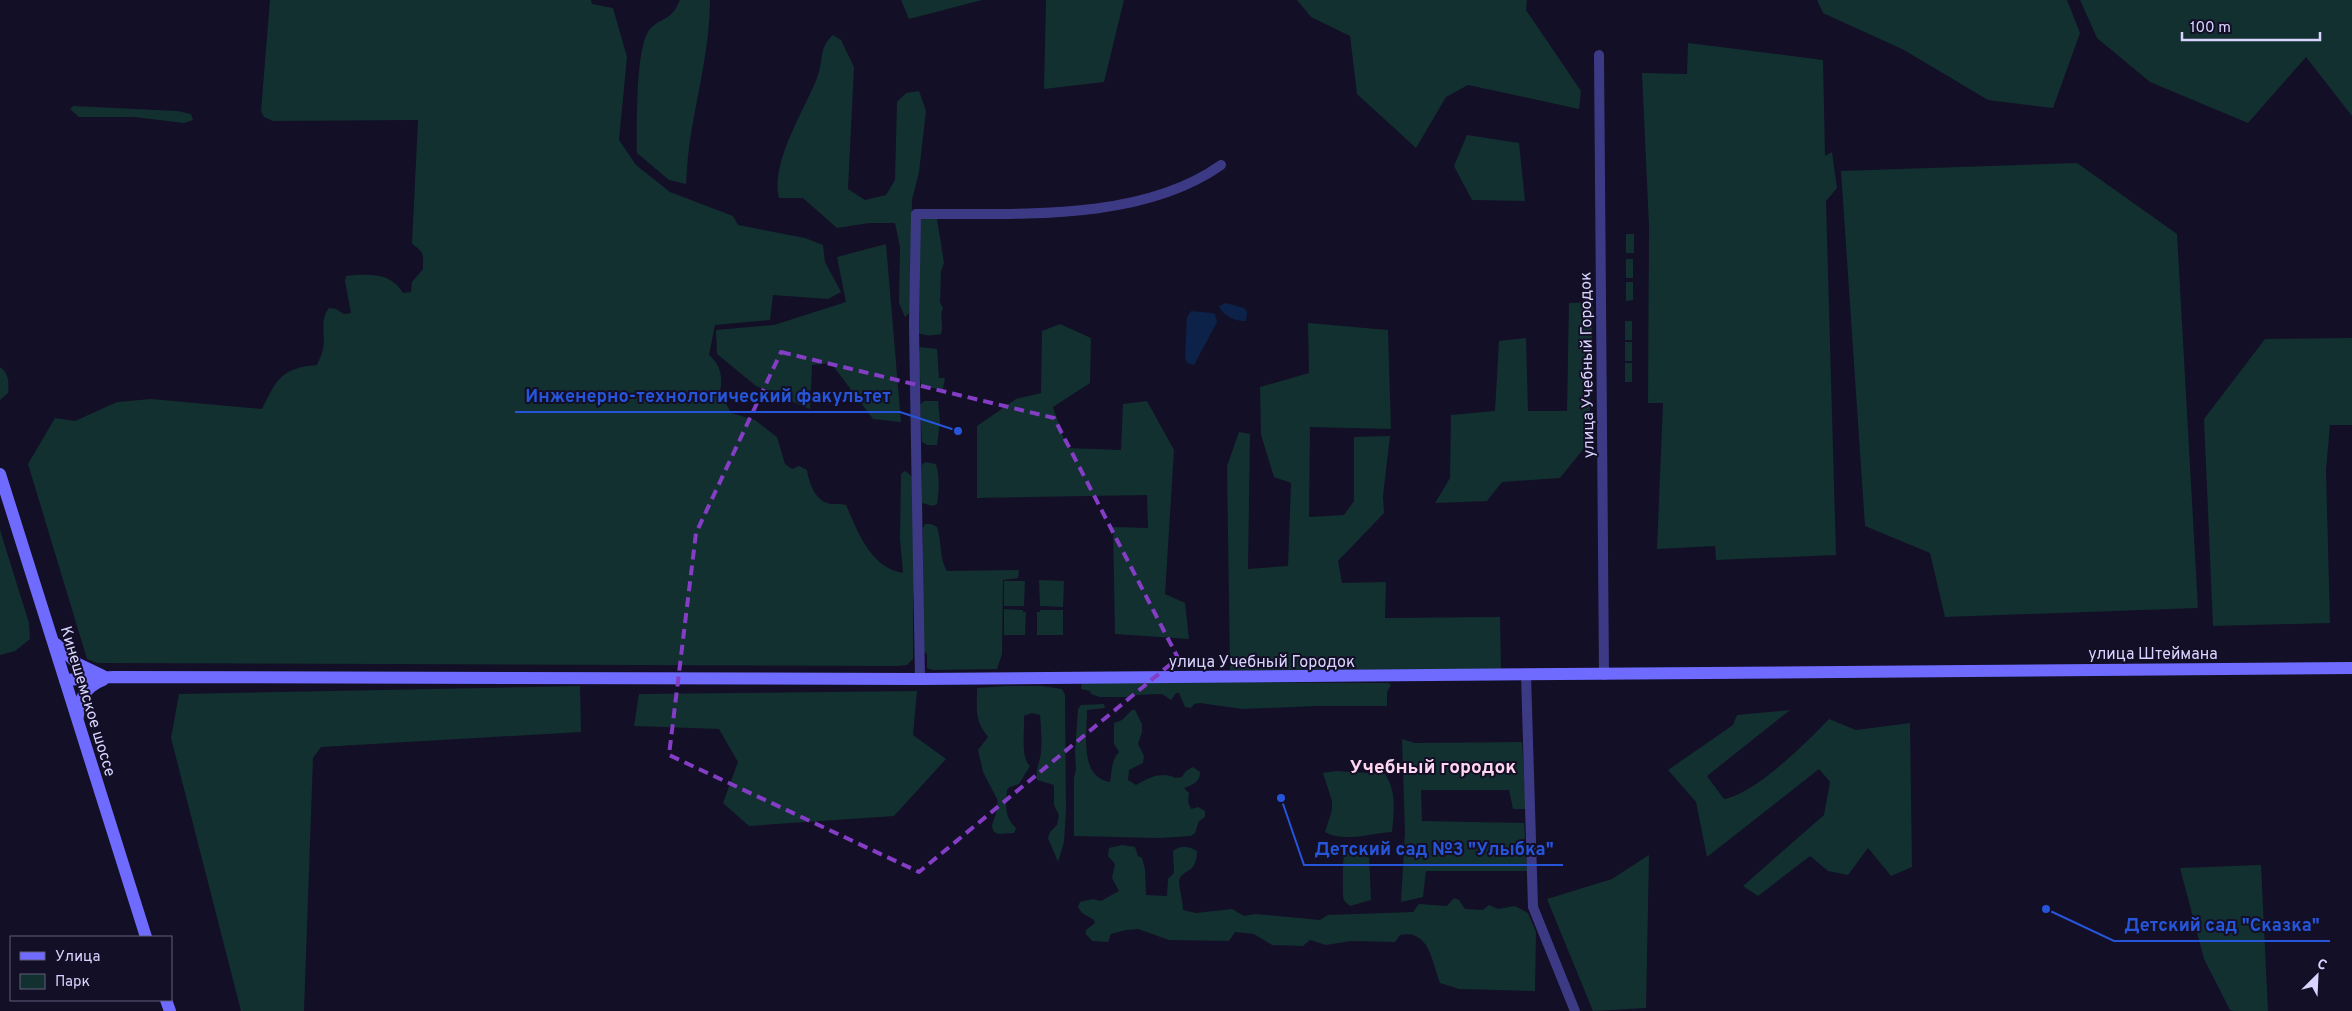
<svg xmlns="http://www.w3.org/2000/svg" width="2352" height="1011" viewBox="0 0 2352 1011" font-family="Overpass,sans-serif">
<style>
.green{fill:#12302f}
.water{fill:#0c2248}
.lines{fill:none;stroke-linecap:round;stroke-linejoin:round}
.street{stroke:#3d3a85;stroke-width:10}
.secondary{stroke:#6f6bff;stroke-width:12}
.marked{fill:none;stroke:#843dc5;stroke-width:4;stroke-dasharray:10 6;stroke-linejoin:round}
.labels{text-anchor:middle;stroke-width:4;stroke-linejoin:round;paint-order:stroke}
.street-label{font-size:16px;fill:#d9d4ff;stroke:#130f26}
.quarter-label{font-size:19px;font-weight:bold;fill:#ffd6f0;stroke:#130f26}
.leader{fill:none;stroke:#2655da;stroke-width:2}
.callout-dot{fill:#2655da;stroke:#130f26;stroke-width:2}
.callout-label{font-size:18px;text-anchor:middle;font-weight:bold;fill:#2655da;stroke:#130f26;stroke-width:4;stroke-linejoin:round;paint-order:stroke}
</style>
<rect width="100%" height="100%" fill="#130f26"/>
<g class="green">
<path d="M270,0H591L592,4L613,8L627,57L619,140L636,165L670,192L733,216L738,225L805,238L823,245L825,262L841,292L828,299L773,295L770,320L715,325L709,355C721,365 723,377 720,392L731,413L755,420L777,437L785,464L792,469L799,466L807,470C809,482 814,498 827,503C832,505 840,503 846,505C858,532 870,567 903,573L900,539L901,474L904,471L907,472L912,477L916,576L913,599V659L907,665L897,666L97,663L87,659L28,464L55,418L75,421L117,402L151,399L262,409C277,379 281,368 317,365C319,360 322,354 323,349C326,335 319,320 329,308L336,309L344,314L351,313L345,281L346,276C368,274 391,272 403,293L411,292L412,282L423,269C423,254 425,253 412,244L418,120L273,121L264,117L261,111Z"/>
<path d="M680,0H710C710,46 698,90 691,134C688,150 687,168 686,184L669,180L637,153C637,128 635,46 650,29C662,16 671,22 680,0Z"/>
<path d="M901,0H982L909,19Z"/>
<path d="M1046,0H1124L1104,82L1044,89Z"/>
<path d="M1297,0H1527L1526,10L1581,91L1579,109L1468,85L1446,97L1416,148L1357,94L1350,36L1311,17Z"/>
<path d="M1817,0H2067L2080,33L2053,108L1988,100L1904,50L1823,13Z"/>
<path d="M2080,0H2352V116L2306,57L2248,123L2150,82L2097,38Z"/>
<path d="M833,35L841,40L854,67L848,189L865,200L886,195L895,180L897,102L906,93L919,91L926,111L919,172L912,200L910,312L905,317L899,303L900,247L895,223H869L837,228L803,198H779C770,163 804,111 817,78C824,61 818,48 833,35Z"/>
<path d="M1688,43L1823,60L1825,156L1832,152L1837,188L1826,201L1836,555L1716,560L1715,546L1657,549L1663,403H1648L1649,226L1642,73L1687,74Z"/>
<path d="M73,106L177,111L191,114L193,120L184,123L134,117H79L70,109Z"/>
<path d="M1467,135L1519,143L1525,201L1472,200L1454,166Z"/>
<path d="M2077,163L2177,234L2198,608L1945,617L1930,553L1865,526L1841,171Z"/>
<path d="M922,217L937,219L944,263L941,271L940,302L943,308C939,316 944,325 941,334C933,335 927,337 919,333L920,222Z"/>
<rect x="1626" y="234" width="8" height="19"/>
<path d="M886,244L901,422L873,419L831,363L812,365L810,409L756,386L717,354L716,330L774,325L846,302L837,257Z"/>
<rect x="1626" y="259" width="7" height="19"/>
<path d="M1626,282H1633V300L1626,301Z"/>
<path d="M1593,302L1589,442L1560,478L1502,482L1487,501L1435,503L1450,478L1451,415L1495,411L1499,341L1526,338L1528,411H1567L1569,303Z"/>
<rect x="1625" y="321" width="7" height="19"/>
<path d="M1308,323L1388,330L1391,429L1310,427L1309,517L1344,515L1354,501V437L1390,436L1383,496L1384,513L1338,561L1342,583L1386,582L1385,618L1500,617L1501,669L1230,670L1227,466L1239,432L1250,434L1248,569L1288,566L1291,483L1274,477L1261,435L1260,387L1309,373Z"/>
<path d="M1060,324L1091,338L1090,383L1053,407L1067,448L1121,450L1123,404L1147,401L1174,450L1165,594L1185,603L1189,639L1115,634L1113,527L1148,528L1147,495L977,498V426L1016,399L1041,393L1042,331Z"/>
<path d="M2352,338V425H2330L2326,470L2330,623L2213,626L2204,419L2265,339Z"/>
<rect x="1625" y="342" width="7" height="19"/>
<path d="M920,347L937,349L939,378H945L943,389L921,387L918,360Z"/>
<rect x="1625" y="363" width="7" height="19"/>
<path d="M0,367C9,373 9,383 8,393L0,400Z"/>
<path d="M924,401H938L940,422L937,445H927L922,442L920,405Z"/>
<path d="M925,462L936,464C940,477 939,491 937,504L933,506L922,503V465Z"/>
<path d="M925,524H931L937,527C942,542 939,558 947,571L1019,570L1018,578L1003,580L1002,654L997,669L933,670L927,668V654L922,650L923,528Z"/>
<path d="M0,530L29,623L30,639L15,651L0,655Z"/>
<path d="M1039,580L1064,581L1063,607L1040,606Z"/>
<path d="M1004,581H1025L1024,606H1004Z"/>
<path d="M1004,609L1023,610V612H1026L1025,635H1004Z"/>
<path d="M1040,610H1063V635H1037V612H1040Z"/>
<path d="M1082,682L1388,683L1391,685L1387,692V706H1317L1242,709L1200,703L1194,704L1191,708L1185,707L1179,693H1176L1171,700L1162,694L1135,695L1133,697H1100L1091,694L1090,691L1081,689Z"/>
<path d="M580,686L581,732L321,747L313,758L304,1011H241L171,738L179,694Z"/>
<path d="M1006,686H1041L1062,689L1065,695L1066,810L1064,842L1058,862L1048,838L1050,832L1057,825L1059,815L1054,805V785L1037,780C1035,769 1040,763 1041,752C1042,740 1041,727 1040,715L1032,713L1024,716C1025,729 1020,758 1030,766L1019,784L1008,788L1007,791C1006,806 1004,817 1016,828L1014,833L998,834L993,831L992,825L998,807L997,799L983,772L978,750L988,737C974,719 977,710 977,688Z"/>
<path d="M917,691L913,735L946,759L894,816L749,826L723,803L738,762L719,729L634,726L639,694Z"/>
<path d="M1104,704L1105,708L1087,710C1087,735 1079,777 1110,782C1112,772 1111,760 1119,752L1114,744V723L1122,720L1132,710H1135L1142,724V732L1138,744L1144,756L1143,763L1129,770L1128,780L1136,785C1149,777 1162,771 1176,778L1182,777L1186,771L1193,767L1200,772C1200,783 1192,785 1184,788L1189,793L1188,802L1191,809L1198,807L1205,811V817L1199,821L1195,833L1191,836L1159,838L1074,836V777L1076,770L1075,752L1078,709L1081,705Z"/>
<path d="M1790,710L1707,776L1724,799C1756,793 1806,743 1829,719L1856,730L1910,723L1912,867L1891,876L1868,848L1848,875L1828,871L1810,856L1758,896L1743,886L1824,815L1830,782L1819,769L1707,857L1696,802L1668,770L1733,725L1737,715Z"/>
<path d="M1402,739L1415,743L1522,742L1526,809H1513L1509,790H1421L1422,821L1524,823L1527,871H1426L1423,897L1401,902L1405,832Z"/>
<path d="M1336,771L1385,774C1397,792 1394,812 1392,832C1371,833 1344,843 1325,832L1332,810V801L1323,773Z"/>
<path d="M1122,845L1135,847L1138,856L1142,858L1145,869L1146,895L1167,896L1168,879L1174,873L1173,851C1182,845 1187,846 1197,851C1197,875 1181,869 1179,881C1179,888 1183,901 1183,910L1196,913L1232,909L1244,916L1256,914L1320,920L1328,915L1413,912L1419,904L1447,906L1454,898L1459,900L1465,909L1483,910L1489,905L1498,909L1515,906L1528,913L1536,932L1535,991L1459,989L1440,983C1432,963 1430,929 1400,935L1395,942L1351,941L1326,945L1310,940L1303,946L1272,945L1254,934L1235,932L1229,941L1169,940L1138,929L1126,930L1111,934L1108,942L1092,941L1086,934V930L1095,923L1094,920L1082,913L1078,907L1080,902L1093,899L1101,901L1119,891L1112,878L1115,864L1108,856L1109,848Z"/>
<path d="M1351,849H1364L1369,853L1371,900L1350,906C1349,905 1345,902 1344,900C1342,896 1343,860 1344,853Z"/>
<path d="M1649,855L1646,1008L1593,1011L1547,899L1612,879Z"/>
<path d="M2261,865L2268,1011H2234L2230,1010L2204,959L2180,868Z"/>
</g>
<g class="water">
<path d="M1226,303L1244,308L1247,312L1246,321C1236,322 1223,316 1219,306Z"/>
<path d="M1191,311L1212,313L1215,314L1217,322L1194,365L1187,363L1185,358L1187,317Z"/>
</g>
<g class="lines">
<g class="street">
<path d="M1599,55L1604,675"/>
<path d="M1526,675L1533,907L1575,1011"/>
<path d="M920,679L914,327L916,214C1012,213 1140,223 1221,165"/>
</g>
<g class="secondary">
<path d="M0,474L146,937"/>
<path d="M56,644L78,664L103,676"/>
<path d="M65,680L113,677L920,679L2352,668"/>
<path d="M78,716C79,698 86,687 103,680"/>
<path d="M166,1000L170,1011"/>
</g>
</g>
<path class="marked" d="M781,352L1054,418L1178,658L919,872L669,755L696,533Z"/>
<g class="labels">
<g class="street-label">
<text transform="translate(1586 365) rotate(-91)" y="6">улица Учебный Городок</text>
<text x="2153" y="659">улица Штеймана</text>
<text x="1262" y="667">улица Учебный Городок</text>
<text transform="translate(89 701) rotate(73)" y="6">Кинешемское шоссе</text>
</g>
<g class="quarter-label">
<text x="1433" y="773">Учебный городок</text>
</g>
</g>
<path class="leader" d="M958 431L900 412H515M1281 798L1304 865H1563M2046 909L2114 941H2330"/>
<g class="callout-dot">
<circle cx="958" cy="431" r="5"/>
<circle cx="1281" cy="798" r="5"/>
<circle cx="2046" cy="909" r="5"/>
</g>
<g class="callout-label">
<text x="708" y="402">Инженерно-технологический факультет</text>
<text x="1434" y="855">Детский сад №3 "Улыбка"</text>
<text x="2222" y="931">Детский сад "Сказка"</text>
</g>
<rect x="10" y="936" width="162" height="65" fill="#130f26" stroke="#625e7d"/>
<rect x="20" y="952" width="25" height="8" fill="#6f6bff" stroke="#625e7d"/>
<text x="55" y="961" font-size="15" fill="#d9d4ff">Улица</text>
<rect x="20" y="974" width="25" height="15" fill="#12302f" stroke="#625e7d"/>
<text x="55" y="986" font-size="15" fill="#d9d4ff">Парк</text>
<g transform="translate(2317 976) rotate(24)" stroke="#130f26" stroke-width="4" paint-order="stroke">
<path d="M0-4L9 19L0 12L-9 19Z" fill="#d9d4ff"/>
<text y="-8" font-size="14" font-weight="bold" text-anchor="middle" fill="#d9d4ff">С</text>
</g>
<path d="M2182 32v8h138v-8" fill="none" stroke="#d9d4ff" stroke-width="2.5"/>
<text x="2190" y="32" font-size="15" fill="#d9d4ff" stroke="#130f26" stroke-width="4" paint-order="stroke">100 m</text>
</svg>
